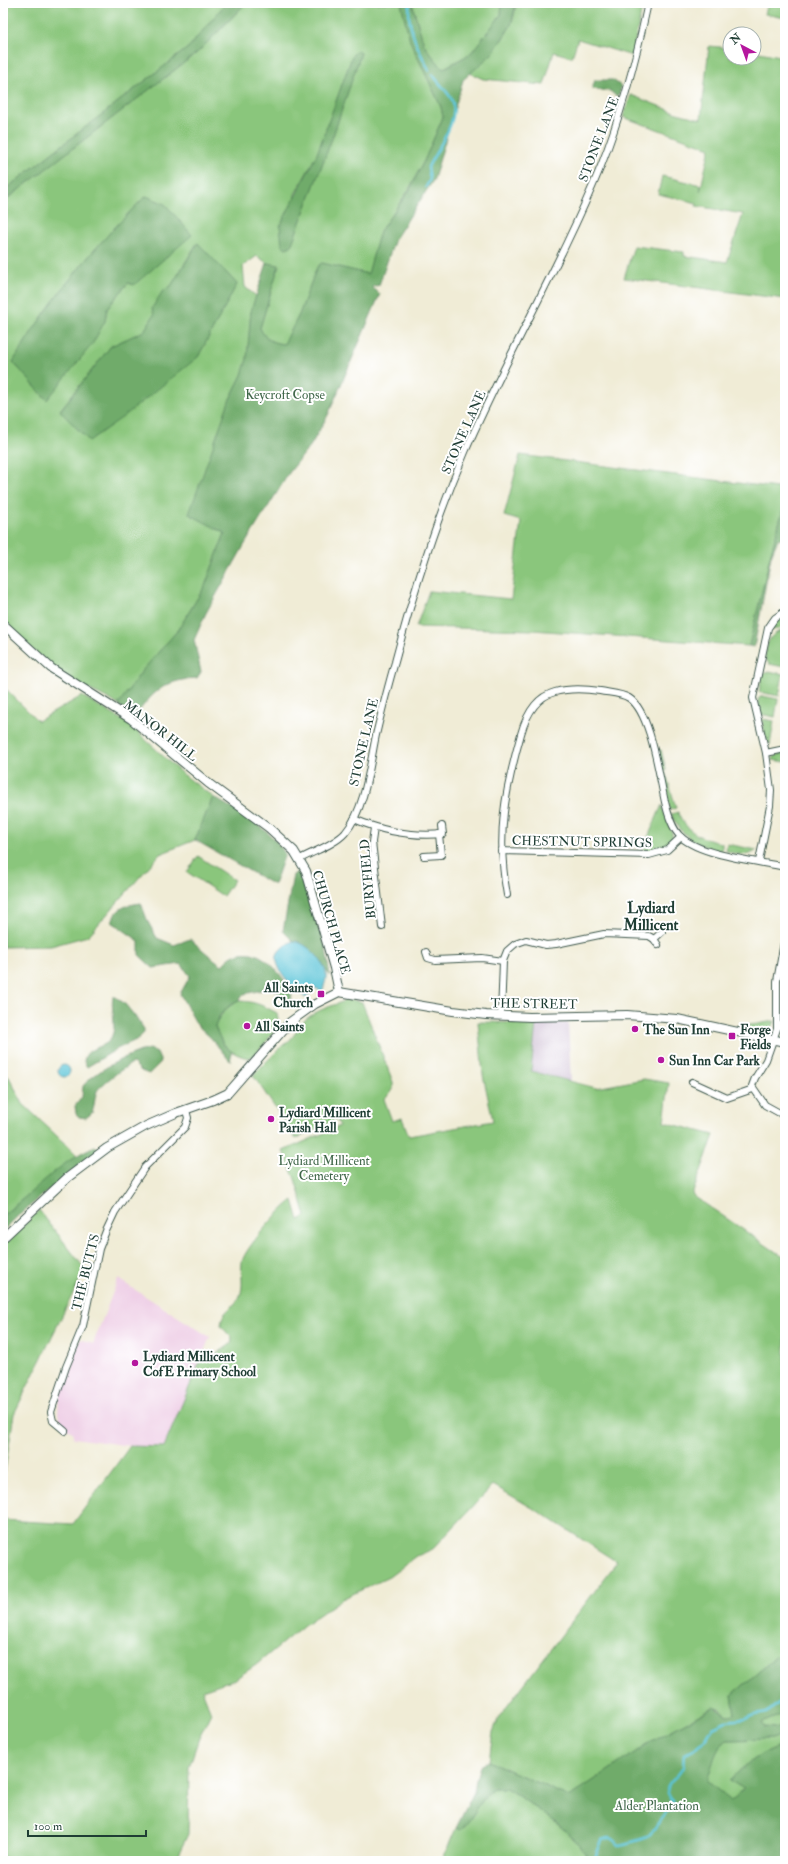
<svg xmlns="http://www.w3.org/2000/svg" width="788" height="1864" viewBox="0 0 788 1864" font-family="'IM FELL Double Pica',serif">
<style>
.built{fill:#efd0e7}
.industrial{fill:#cdbed3}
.green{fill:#8ac67b;stroke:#548258;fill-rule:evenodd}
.forest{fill:#6fab6b;stroke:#477450}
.water{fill:#5cc5d8;stroke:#3e8186}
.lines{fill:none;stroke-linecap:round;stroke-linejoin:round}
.stream{stroke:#5cc5d8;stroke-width:2.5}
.minor-casing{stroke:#3e574c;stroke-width:8}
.tertiary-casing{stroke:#3e574c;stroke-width:10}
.minor{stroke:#fff;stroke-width:6}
.tertiary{stroke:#fff;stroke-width:8}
.poi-dot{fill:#b5179e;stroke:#fff;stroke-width:1.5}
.labels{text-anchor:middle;stroke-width:4;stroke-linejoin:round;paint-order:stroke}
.street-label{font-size:13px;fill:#1f3d34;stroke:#fff}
.park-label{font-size:13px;fill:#3f6649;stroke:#fff}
.poi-label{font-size:13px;font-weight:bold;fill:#1f3d34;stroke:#fff;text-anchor:start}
.quarter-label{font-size:15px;font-weight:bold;fill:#1f3d34;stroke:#fff}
</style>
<rect width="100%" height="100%" fill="#fff"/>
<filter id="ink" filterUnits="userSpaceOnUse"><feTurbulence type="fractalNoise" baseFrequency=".025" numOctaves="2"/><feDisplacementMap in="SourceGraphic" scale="8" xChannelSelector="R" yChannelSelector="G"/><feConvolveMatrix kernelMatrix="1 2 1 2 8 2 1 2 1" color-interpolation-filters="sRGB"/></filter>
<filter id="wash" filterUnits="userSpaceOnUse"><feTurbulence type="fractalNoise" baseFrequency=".012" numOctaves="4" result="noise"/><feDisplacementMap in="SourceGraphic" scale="16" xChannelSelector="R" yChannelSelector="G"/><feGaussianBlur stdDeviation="0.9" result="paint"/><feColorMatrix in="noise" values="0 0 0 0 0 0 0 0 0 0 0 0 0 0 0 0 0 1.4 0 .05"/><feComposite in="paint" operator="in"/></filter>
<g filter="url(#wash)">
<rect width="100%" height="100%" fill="#f0ecd6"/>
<path class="built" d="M118,1279L210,1337L164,1447L130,1446L74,1438L72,1432L63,1426L58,1414L59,1396L80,1339L93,1344Z"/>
<path class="industrial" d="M536,1023H568L571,1081L531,1071Z"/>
<g class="green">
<path d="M3,3H226L189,47L3,191Z"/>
<path d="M246,3H401L410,41L441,107L443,117L425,159L408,191L380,231L368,274L322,263L317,267L299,315L284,344C272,343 265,339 260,328L279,265L267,263L257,256L243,266L245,287L256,296L251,311L247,359L242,375L229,401L190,514L225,533L205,586L178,630L142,671L118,705C106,696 93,692 80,685C52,669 24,644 3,619V202L198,52ZM357,50L361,53L333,136L291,246L286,248L295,194L317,154L353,54ZM146,196L165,204L128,283L107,309L105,321L47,400L13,362C49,301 95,245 146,196ZM197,243L237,284L198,357L60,410L111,346L144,331L154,315L162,292L171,286Z"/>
<path d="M412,3H502L501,15L470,54L442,69L424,45Z"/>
<path d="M516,3H643L632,56L578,39L572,57L554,52L544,85L483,79L470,73C490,55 515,32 516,3Z"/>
<path d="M768,3H785V18L765,14Z"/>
<path d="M709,46L730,48V58H754V51L785,57V299L624,278L634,246L684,252V256L727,262L743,214L696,206L697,203L658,194L662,176L701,185L700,192L710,148L623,117L631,95L677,113L701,119Z"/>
<path d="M520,455L785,489V502L771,553L749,646L533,630L416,627L429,591L511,599L521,521L504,516Z"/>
<path d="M785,614V628L771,630L776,620Z"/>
<path d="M781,631H785L784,667L769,664L765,658C766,646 768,635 781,631Z"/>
<path d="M769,671L783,674L779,696L759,692L762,675Z"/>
<path d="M3,686L38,721L82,696L129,724L179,771L213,797L195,840L160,854L88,936L51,946L3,947Z"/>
<path d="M762,696L778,699L775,717L760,714L758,699Z"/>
<path d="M762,719L774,721L770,745L766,739Z"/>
<path d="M656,750H661L666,770L661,771Z"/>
<path d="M785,753V762L772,760L776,755Z"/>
<path d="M666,774L676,808L670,810L662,775Z"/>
<path d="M662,805C664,816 675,831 672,841L665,848L644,852L645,844Z"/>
<path d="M678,812C685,831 702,840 722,843V851C698,846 681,837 671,814Z"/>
<path d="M727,844L757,850C747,858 737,854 726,851Z"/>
<path d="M198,856L234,880L223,896L187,872Z"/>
<path d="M348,999L362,1002L393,1082V1090L384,1099L392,1121L402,1118L409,1136L493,1121L483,1075L478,1022L536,1023L531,1071L596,1088L644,1079L669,1083L664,1122L714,1135L692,1195L785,1258V1649L732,1695L735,1714L728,1715L720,1709L713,1707L652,1741L569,1797L489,1761L493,1732L499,1717L617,1562L541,1513L493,1485L433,1549L417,1556L389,1577L342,1599L304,1625L256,1665L235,1679L202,1690L211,1713L200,1735L189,1767L188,1834L175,1861H3V1520L73,1524L130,1446L164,1447L201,1359L215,1355L231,1344L232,1338L221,1326C222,1309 232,1310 239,1298C245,1286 240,1274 242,1262C244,1249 281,1208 293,1200L299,1220L306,1216L295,1179L283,1151L340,1126L336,1119L296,1139L253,1075L283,1045C294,1040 297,1027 305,1020C317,1009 334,1006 348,999Z"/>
<path d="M239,1001C254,1001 264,1006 277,1013C277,1015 278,1017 278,1020C278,1029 257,1055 249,1058C231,1055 220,1044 215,1026C221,1014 227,1006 239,1001Z"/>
<path d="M775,1021C770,1038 748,1031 736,1028L737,1027Z"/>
<path d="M3,1072L9,1077L23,1104L77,1155L3,1215Z"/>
<path d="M39,1210L85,1269L14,1414L3,1483V1246Z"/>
<path d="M785,1713V1724L775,1728L764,1727L761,1723Z"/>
<path d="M785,1732V1745C761,1751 748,1764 729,1780L744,1789L731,1801L707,1781L714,1756L720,1746L727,1740L772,1739Z"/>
<path d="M494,1788H506C530,1804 579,1834 589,1861H442L456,1828L461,1829C474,1817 480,1799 494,1788Z"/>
</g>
<g class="forest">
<path d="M226,3H246L198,52L3,202V191L189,47Z"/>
<path d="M401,3H412L424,45L443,69L470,54L501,15L502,3H516L511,25L493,53L463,80L434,179L395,239L379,285L372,287L380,294L328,415L311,445L289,473L245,544L206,613L194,640L201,672L197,678C162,681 155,691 134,717L118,705L142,671L178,630L205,586L225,533L189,514L229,401L242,375L247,359L251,311L267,263L279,265L260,328C265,339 272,343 284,344L299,315L317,267L322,263L368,274L380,231L409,191L425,159L443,117L441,107L410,41Z"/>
<path d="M357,50L361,53L333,136L291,246L286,248L282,245L280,226L317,154L353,54Z"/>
<path d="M595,80H613L621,86L620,93L616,96L610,91L592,89Z"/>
<path d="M146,196L165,204L192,235L134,285L128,283L107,309L105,321L93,343L47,400L13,362C49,301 95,245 146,196Z"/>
<path d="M198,243L237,284L198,357L123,417L89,441L60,411L111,346L144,331L154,315L152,308L162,292L171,286Z"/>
<path d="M785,502V532L782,539H778L771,556L754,647L749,646L771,553Z"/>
<path d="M213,797C238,812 271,828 285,854L274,885L195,840Z"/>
<path d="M298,871L326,948L330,976L315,955L299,942L293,941L283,931L293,875Z"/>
<path d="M141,903L148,922L157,938L174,945L190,939C201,948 210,957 222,965C225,962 230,957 234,955C261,944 279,972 292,992L291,1001L271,988L244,994L239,1001L230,1005L220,1015L215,1027L223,1044L232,1052L230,1061L211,1038L197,1025L180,994L190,976L181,964L153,968L139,955V941L112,922C116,907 127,905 141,903Z"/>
<path d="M113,997H116L125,1004L138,1020L144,1029V1033L138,1039L117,1049L87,1067L84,1062C85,1045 105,1050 111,1038C118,1025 110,1008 113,997Z"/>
<path d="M149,1049L157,1053L161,1062L149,1074L141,1071L133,1063C127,1065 100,1085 97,1091C94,1098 95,1106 92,1113L86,1118L79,1117L76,1114L75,1106L82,1097L83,1086C95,1071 130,1053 149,1049Z"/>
<path d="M95,1146L100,1150L89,1157L19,1215L3,1231V1215C33,1193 60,1161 95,1146Z"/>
<path d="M785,1649V1713L762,1723L764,1727L775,1728L785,1724V1732L772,1739L727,1740L720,1746L715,1756L707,1781L731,1801L744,1789L729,1780C748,1764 761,1751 785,1745V1861H589C579,1834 530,1804 506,1788H494C480,1799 474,1817 461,1830L456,1828L474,1792L476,1779L480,1766L489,1761L569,1797L652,1741L714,1707L728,1715L735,1714L732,1695Z"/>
</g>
<g class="water">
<path d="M293,941C306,942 324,960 326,973C327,979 324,986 322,992L316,988L313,989L306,998C295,991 267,963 280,950C283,946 289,943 293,941Z"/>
<circle cx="64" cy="1071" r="6"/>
</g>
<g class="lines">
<g class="stream">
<path d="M410,3C405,24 419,51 429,70"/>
<path d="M426,187L430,179L428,167C436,150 462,118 451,98C446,90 438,82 432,74"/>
<path d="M594,1861L602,1840C611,1836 613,1838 619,1845C624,1845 642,1839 648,1837L667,1811L673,1810V1800C658,1785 677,1781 683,1767C684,1763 683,1758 684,1754L697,1747L706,1739L713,1727L726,1721L745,1719L755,1715L767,1713L782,1700L785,1693"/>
</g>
</g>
</g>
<g filter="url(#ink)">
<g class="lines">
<defs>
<g id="minor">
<path d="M766,753L785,749"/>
<path d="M354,819C382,831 413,837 443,834L442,826"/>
<path d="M374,828L372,842L382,927"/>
<path d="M501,851L649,855L667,850L681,837"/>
<path d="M424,856L441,855L439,834"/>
<path d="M300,859C314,851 334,845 345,833C365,810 370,764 376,735C382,710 388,686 395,662C414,590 436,520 465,452C507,355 561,264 601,166C622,113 636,59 648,3"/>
<path d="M759,861L770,806L771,790L766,753L753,698L768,628L775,618L785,611"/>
<path d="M507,895C496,835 505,791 521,734C526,716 536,697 555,692C570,688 586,689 600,691C610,693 621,693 629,698C651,712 659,776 665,802C668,814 672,829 681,837C702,856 757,861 785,867"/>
<path d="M785,937L777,981V1029L766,1060L755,1078L752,1086L765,1105L785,1116"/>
<path d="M654,939L662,932"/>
<path d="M426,952L428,958L435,960L482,958L503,961"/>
<path d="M501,1016L503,961L507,951L515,944L526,940L546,945L556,944L604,934L649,936L654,939L658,945"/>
<path d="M692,1082L727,1098L753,1089"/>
<path d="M65,1431L53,1421L51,1412L66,1367L83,1326L99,1249L106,1231L115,1212L145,1167L185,1127L188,1118L186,1110"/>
</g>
<g id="tertiary">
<path d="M3,624L51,668L131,719L208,783L269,828L294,851L306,871L334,968L339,992"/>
<path d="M3,1238L67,1178L107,1148L146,1126L176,1113L213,1100L228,1093L290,1022L315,1004L339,992L453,1011L486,1015L530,1017L627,1015L677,1019L785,1042"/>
</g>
</defs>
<use href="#minor" class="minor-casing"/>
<use href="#tertiary" class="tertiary-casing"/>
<use href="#minor" class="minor"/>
<use href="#tertiary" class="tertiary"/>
</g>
</g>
<g class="poi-dot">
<rect x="317" y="990" width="8" height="8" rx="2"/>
<circle cx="247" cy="1026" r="4"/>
<circle cx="635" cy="1029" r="4"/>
<rect x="728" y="1032" width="8" height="8" rx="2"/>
<circle cx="661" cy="1060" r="4"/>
<circle cx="271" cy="1119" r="4"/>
<circle cx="135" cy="1363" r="4"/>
</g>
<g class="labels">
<g class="street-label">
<text transform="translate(598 139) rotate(-69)" y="5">STONE LANE</text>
<text transform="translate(463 432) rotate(-66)" y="5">STONE LANE</text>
<text transform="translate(161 730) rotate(38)" y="5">MANOR HILL</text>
<text transform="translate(363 742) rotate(-77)" y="5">STONE LANE</text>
<text transform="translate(582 841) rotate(1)" y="5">CHESTNUT SPRINGS</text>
<text transform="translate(367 879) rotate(-95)" y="5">BURYFIELD</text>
<text transform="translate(332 922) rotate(74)" y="5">CHURCH PLACE</text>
<text transform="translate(534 1003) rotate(1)" y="5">THE STREET</text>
<text transform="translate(85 1272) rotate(-76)" y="5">THE BUTTS</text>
</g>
<g class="park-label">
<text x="285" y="399">Keycroft Copse</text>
<text x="324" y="1165">Lydiard Millicent<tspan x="324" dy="15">Cemetery</tspan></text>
<text x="657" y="1810">Alder Plantation</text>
</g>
<g class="poi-label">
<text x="313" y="992" text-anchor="end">All Saints<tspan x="313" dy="15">Church</tspan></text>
<text x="255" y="1031">All Saints</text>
<text x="643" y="1034">The Sun Inn</text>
<text x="740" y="1034">Forge<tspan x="740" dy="15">Fields</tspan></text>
<text x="669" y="1065">Sun Inn Car Park</text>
<text x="279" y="1117">Lydiard Millicent<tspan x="279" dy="15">Parish Hall</tspan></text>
<text x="143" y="1361">Lydiard Millicent<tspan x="143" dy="15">CofE Primary School</tspan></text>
</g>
<g class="quarter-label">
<text x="651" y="913">Lydiard<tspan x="651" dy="17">Millicent</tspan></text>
</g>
</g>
<rect width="788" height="1864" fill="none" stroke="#fff" stroke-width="16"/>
<g transform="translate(742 46) rotate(319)"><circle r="19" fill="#ffffff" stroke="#a5b1ae"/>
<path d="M0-3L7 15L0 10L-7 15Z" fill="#b5179e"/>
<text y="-6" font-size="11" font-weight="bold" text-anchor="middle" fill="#1f3d34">N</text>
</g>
<path d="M28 1830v6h118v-6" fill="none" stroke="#1f3d34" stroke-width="2"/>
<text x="34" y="1830" font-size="12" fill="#1f3d34" stroke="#ffffff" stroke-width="3" paint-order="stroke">100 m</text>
</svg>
